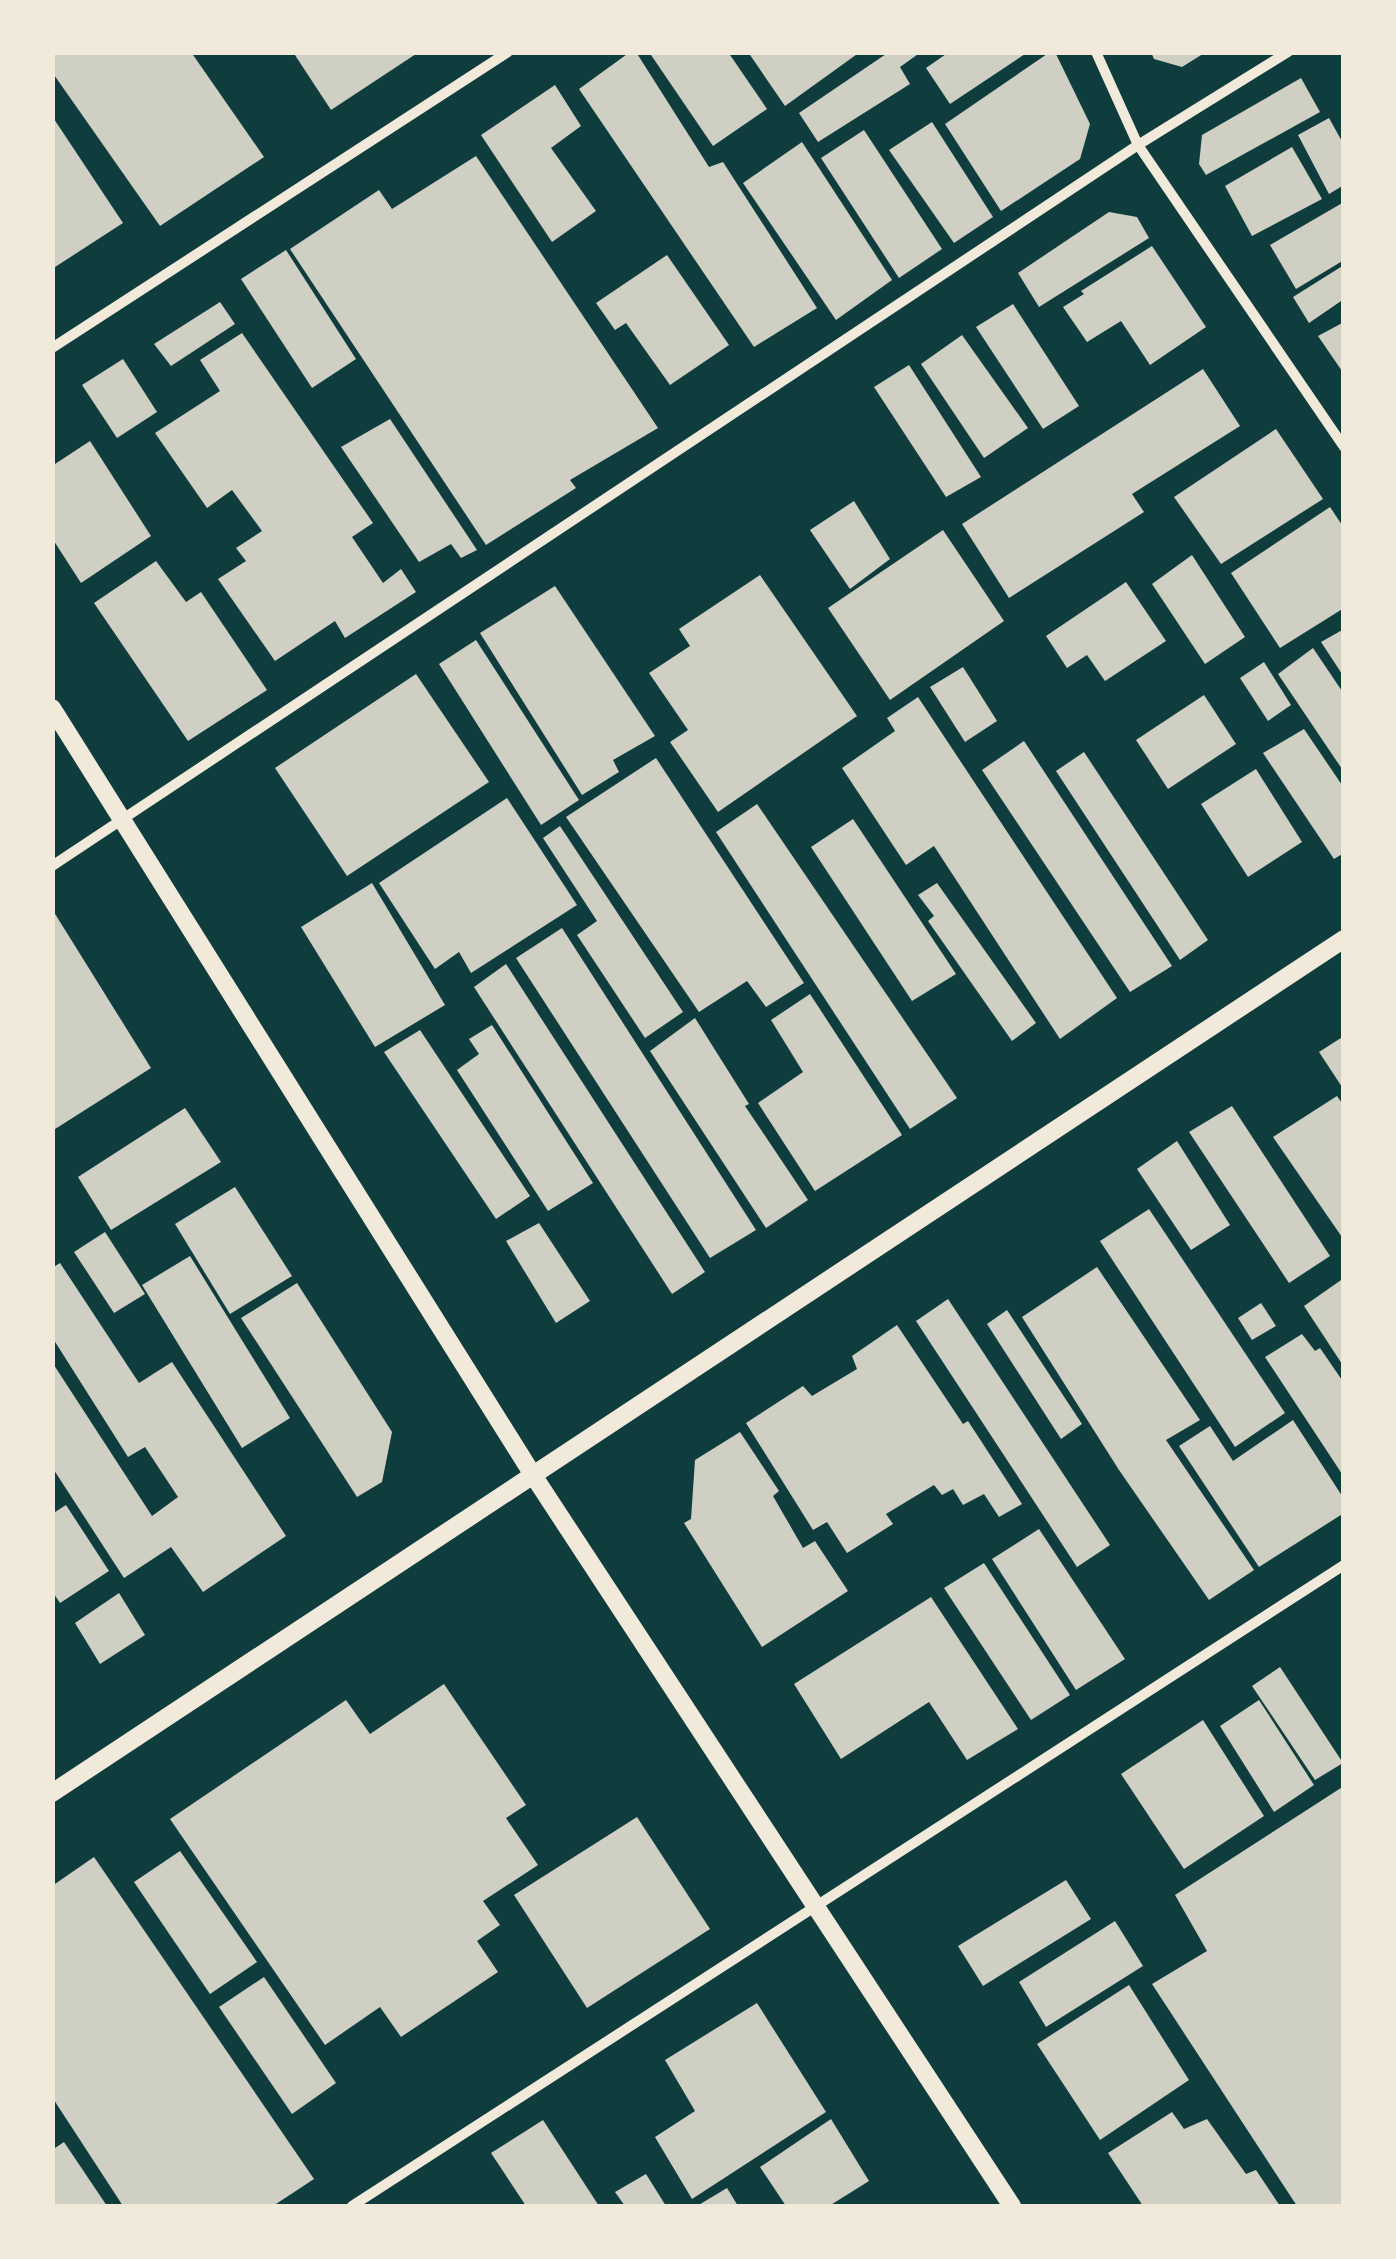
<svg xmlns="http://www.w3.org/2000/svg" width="1396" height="2259" viewBox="0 0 1396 2259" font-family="'IBM Plex Serif',serif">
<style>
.building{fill:#cfcfc3}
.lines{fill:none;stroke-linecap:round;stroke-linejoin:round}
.minor{stroke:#f1e9da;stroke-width:10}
.tertiary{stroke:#f1e9da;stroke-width:18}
</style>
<rect width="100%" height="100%" fill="#0f3d3e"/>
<g class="building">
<path d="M52,52H191L264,157L160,226L52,72Z"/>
<path d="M293,52H419L331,110Z"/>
<path d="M630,52H636L709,167L723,162L817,308L754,347L579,89Z"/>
<path d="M649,52H728L767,109L713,146Z"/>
<path d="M748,52H860L785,106Z"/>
<path d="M889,52H921L900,67L910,84L818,142L799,113Z"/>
<path d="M949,52H1028L950,104L926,68Z"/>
<path d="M1050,52H1055L1090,124L1080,159L1001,211L945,124Z"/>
<path d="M1151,52H1206L1182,67L1154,59Z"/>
<path d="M1301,78L1320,112L1206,175L1199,164L1202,135Z"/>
<path d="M555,85L581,126L551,148L596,211L552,242L481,135Z"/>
<path d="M52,116L123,223L52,269Z"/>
<path d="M1329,118L1344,145V185L1329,194L1298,135Z"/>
<path d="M932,122L993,217L954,243L889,150Z"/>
<path d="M864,130L942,249L899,278L821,158Z"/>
<path d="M802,142L892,280L836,320L743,183Z"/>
<path d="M1292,147L1322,199L1252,236L1225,186Z"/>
<path d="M476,156L658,428L570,480L576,488L486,545L290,249L379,190L392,209Z"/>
<path d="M1344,202V260L1296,289L1270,245Z"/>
<path d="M1109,212L1137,217L1149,238L1039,307L1018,273Z"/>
<path d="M1152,246L1206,327L1150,365L1121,321L1087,342L1063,307L1084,294L1081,291Z"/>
<path d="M286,250L356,359L312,388L241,279Z"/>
<path d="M667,255L729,345L670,385L626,323L615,330L596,303Z"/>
<path d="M1344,265V299L1309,323L1293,297Z"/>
<path d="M220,302L235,324L171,366L154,344Z"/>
<path d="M1013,304L1079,406L1043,429L976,327Z"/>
<path d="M1344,322V374L1318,336Z"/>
<path d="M242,333L373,523L352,537L383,583L401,569L416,592L345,638L335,621L275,661L218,579L246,561L236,548L262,531L232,490L207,508L155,433L220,391L200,360Z"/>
<path d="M962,335L1028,428L984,458L921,364Z"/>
<path d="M123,359L157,412L117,438L82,385Z"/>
<path d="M909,365L981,477L946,497L874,387Z"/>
<path d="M1203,369L1240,426L1132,494L1144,512L1009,598L962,524Z"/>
<path d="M390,419L477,550L461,558L451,544L419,562L341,447Z"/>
<path d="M1276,429L1323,499L1221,564L1174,497Z"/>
<path d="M90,441L151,536L81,583L52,538V466Z"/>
<path d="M854,501L890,559L850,589L810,530Z"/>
<path d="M1330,507L1344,528V608L1280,648L1231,573Z"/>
<path d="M943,530L1004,621L890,700L828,608Z"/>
<path d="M1192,555L1245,637L1205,664L1152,584Z"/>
<path d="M156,561L186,602L201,592L267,690L188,741L94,603Z"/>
<path d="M760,575L857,716L718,812L670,742L688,730L649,673L690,646L679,629Z"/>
<path d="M1126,582L1166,641L1105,681L1087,655L1067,668L1046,636Z"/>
<path d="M555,586L655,736L613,760L619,772L582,795L480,633Z"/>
<path d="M1344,629V677L1321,642Z"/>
<path d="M476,640L579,800L541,825L439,664Z"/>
<path d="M1313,648L1344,694V772L1278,674Z"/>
<path d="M1264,662L1291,705L1268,721L1240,678Z"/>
<path d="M963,667L997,721L965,742L930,687Z"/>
<path d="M416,674L489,782L347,876L275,768Z"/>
<path d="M1204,695L1236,744L1168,789L1136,740Z"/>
<path d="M918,697L1117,998L1060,1039L934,846L906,865L842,768L895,731L887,718Z"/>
<path d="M1304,729L1344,788V853L1334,859L1263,753Z"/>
<path d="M1024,741L1172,966L1130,992L982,770Z"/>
<path d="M1084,752L1208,940L1180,960L1056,771Z"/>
<path d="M656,758L804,983L766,1007L747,981L699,1012L566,817Z"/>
<path d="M1256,769L1302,842L1248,877L1201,804Z"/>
<path d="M507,798L577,905L471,973L459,952L435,969L379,883Z"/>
<path d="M757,804L957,1098L910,1129L716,832Z"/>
<path d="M853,819L956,974L912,1001L811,847Z"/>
<path d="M560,826L683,1012L645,1038L577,935L597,921L543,838Z"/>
<path d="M372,883L445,1005L375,1047L301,927Z"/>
<path d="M937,883L1036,1023L1012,1041L928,921L934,916L918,895Z"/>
<path d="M52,909L151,1068L52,1131Z"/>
<path d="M562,928L756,1230L710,1258L516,958Z"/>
<path d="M506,964L705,1272L672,1294L474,987Z"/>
<path d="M810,994L902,1135L815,1191L758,1103L803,1072L771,1020Z"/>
<path d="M695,1018L749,1104L745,1106L808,1200L766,1228L650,1051Z"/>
<path d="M492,1025L593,1183L548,1211L457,1070L479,1054L469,1039Z"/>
<path d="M420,1030L530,1196L496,1219L384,1052Z"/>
<path d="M1344,1036V1090L1319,1052Z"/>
<path d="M1337,1096L1344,1106V1240L1273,1137Z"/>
<path d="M1232,1106L1330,1256L1289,1283L1189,1132Z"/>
<path d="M185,1108L221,1162L111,1230L78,1177Z"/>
<path d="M1177,1141L1230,1225L1191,1250L1137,1169Z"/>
<path d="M235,1187L292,1276L230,1314L175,1224Z"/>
<path d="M1149,1209L1285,1413L1235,1447L1100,1241Z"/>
<path d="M539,1223L590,1301L556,1323L506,1241Z"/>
<path d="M105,1232L145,1294L114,1313L74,1252Z"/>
<path d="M190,1256L290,1418L242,1448L142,1285Z"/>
<path d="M60,1263L139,1383L172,1362L286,1536L203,1592L171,1547L124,1578L52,1467V1362L152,1516L178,1497L145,1447L128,1457L52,1337V1268Z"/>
<path d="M1097,1267L1200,1420L1166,1440L1254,1570L1209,1600L1119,1470L1022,1317Z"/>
<path d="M1344,1278V1367L1304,1306Z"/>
<path d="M297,1283L392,1432L382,1482L357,1497L241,1318Z"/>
<path d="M948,1299L1110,1545L1077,1567L916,1321Z"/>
<path d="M1261,1303L1276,1326L1252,1340L1238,1318Z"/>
<path d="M1007,1310L1082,1424L1061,1439L987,1324Z"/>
<path d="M897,1325L963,1424L968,1421L1022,1504L999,1517L984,1494L963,1505L953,1489L942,1495L934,1485L886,1514L893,1524L847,1553L827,1522L813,1530L746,1423L803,1386L812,1396L857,1369L852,1356Z"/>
<path d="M1302,1334L1315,1351L1320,1348L1344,1383V1477L1265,1357Z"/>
<path d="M1293,1420L1344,1499V1513L1259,1567L1179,1446L1210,1426L1233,1461Z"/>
<path d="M740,1432L779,1491L773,1496L803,1548L815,1541L848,1591L762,1647L684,1523L691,1519L695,1460Z"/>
<path d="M66,1505L109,1571L60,1603L52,1591V1514Z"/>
<path d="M1039,1529L1125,1659L1076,1690L992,1559Z"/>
<path d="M984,1563L1070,1695L1031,1720L944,1588Z"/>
<path d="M119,1593L145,1635L100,1664L75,1623Z"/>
<path d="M931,1597L1018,1729L967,1760L929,1702L841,1759L794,1684Z"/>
<path d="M1280,1667L1343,1763L1315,1780L1252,1686Z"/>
<path d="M444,1684L526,1805L506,1818L538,1865L483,1901L500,1925L477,1941L498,1972L401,2037L380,2007L325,2045L170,1819L346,1700L370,1734Z"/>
<path d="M1259,1700L1314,1785L1274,1812L1220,1726Z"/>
<path d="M1203,1720L1264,1816L1184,1869L1121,1774Z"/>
<path d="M1344,1786V2206H1297L1152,1984L1207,1951L1175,1895Z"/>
<path d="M637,1817L710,1929L587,2008L514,1895Z"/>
<path d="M180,1851L257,1962L210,1994L134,1882Z"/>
<path d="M94,1857L314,2179L273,2206H123L52,2097V1886Z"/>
<path d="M1066,1880L1091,1919L983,1986L958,1946Z"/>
<path d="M1115,1921L1143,1966L1046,2027L1019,1982Z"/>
<path d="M264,1977L336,2083L292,2114L219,2007Z"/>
<path d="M1129,1985L1189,2080L1100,2140L1037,2044Z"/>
<path d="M757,2003L826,2112L692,2199L655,2137L695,2111L665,2060Z"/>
<path d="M1172,2112L1184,2129L1207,2119L1246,2174L1256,2170L1280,2206H1143L1108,2153Z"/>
<path d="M831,2119L869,2181L829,2206H786L760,2167Z"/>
<path d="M543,2120L599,2206H526L491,2153Z"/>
<path d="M64,2142L107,2206H52V2150Z"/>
<path d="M646,2174L666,2206H625L615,2192Z"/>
<path d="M727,2188L738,2206H697Z"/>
</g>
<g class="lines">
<g class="minor">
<path d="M1096,52L1138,145L1344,447"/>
<path d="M52,348L508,52"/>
<path d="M52,866L1138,145L1288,52"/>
<path d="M352,2206L1344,1565"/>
</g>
<g class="tertiary">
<path d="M52,708L533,1475L1012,2206"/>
<path d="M52,1793L1344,939"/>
</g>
</g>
<rect width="1396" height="2259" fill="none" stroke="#f1e9da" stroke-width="110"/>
</svg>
